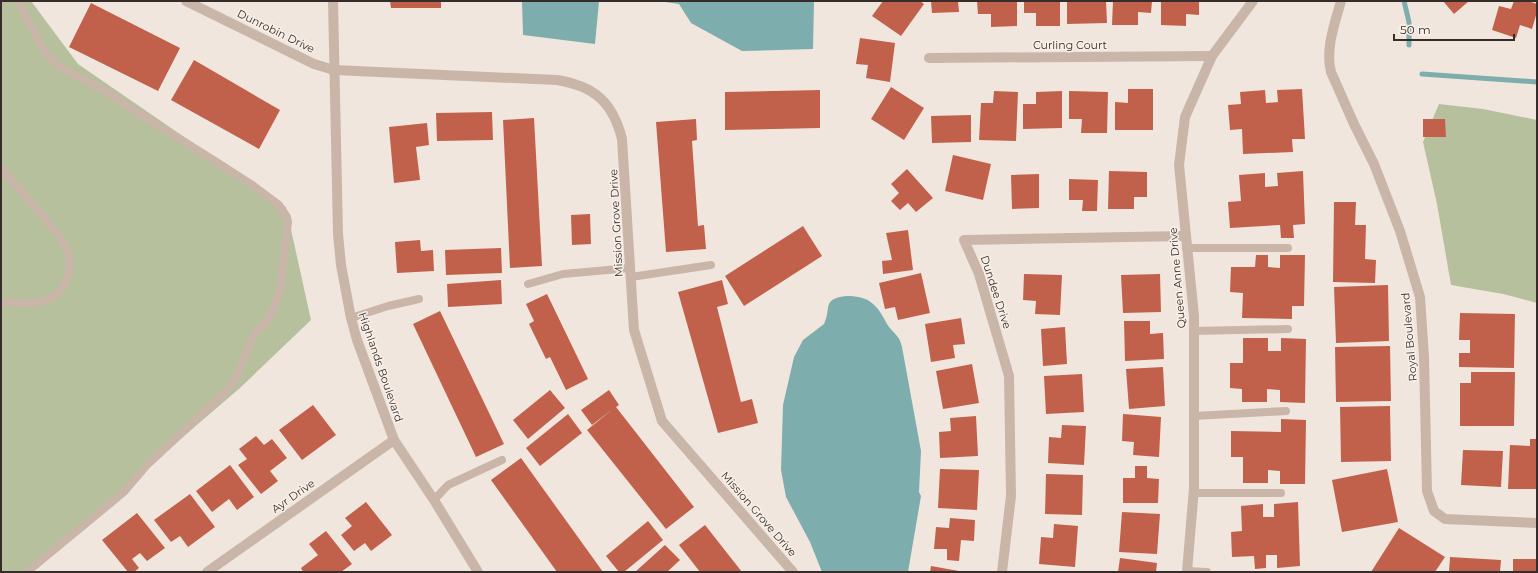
<svg xmlns="http://www.w3.org/2000/svg" width="1538" height="573" viewBox="0 0 1538 573" font-family="Montserrat,sans-serif">
<style>
.green{fill:#b6c09d}
.water{fill:#7dadad}
.lines{fill:none;stroke-linecap:round;stroke-linejoin:round}
.stream{stroke:#7dadad;stroke-width:5}
.building{fill:#c1614b}
.service{stroke:#c9b6a9;stroke-width:8}
.minor{stroke:#c9b6a9;stroke-width:10}
.tertiary{stroke:#c9b6a9;stroke-width:10}
.labels{text-anchor:middle;stroke-width:3;stroke-linejoin:round;paint-order:stroke}
.street-label{font-size:11px;fill:#362c29;stroke:#f9f1e9}
</style>
<rect width="100%" height="100%" fill="#f1e6dd"/>
<g class="green">
<path d="M1,1H31L78,64L286,207L311,320L240,388L25,572H1Z"/>
<path d="M1439,104L1483,109L1537,120V303L1503,294L1451,285L1437,204L1423,142Z"/>
</g>
<g class="water">
<path d="M522,1H599L595,44L523,35Z"/>
<path d="M658,1H814L813,49L742,51L691,23L679,4Z"/>
<path d="M847,296C870,296 877,305 887,324C890,329 894,332 897,336C900,339 901,344 902,347L921,451L919,492L921,496L908,572H822L810,542L786,497L781,470L783,405L794,357L803,340L824,324C832,307 821,299 847,296Z"/>
</g>
<g class="lines">
<g class="stream">
<path d="M1404,1L1409,22V45"/>
<path d="M1422,74L1537,82"/>
</g>
</g>
<g class="building">
<path d="M390,1H441V8H391Z"/>
<path d="M883,1H920L924,4L901,36L872,16Z"/>
<path d="M931,1H958L959,12L932,13Z"/>
<path d="M977,1H1017V26L991,27V14H978Z"/>
<path d="M1024,1H1060V26H1036V13H1024Z"/>
<path d="M1067,1H1106L1107,23L1067,24Z"/>
<path d="M1113,1H1152L1151,13L1138,12V25H1112Z"/>
<path d="M1161,1H1199V15L1186,14V26L1161,25Z"/>
<path d="M1443,1H1469L1454,14Z"/>
<path d="M1514,1H1528L1537,4V12L1532,29L1520,25L1516,38L1492,30L1499,6L1511,9Z"/>
<path d="M91,3L180,48L158,91L69,47Z"/>
<path d="M860,38L895,43L890,82L866,78L868,65L856,64Z"/>
<path d="M194,60L280,110L259,149L171,100Z"/>
<path d="M891,87L924,108L904,140L871,119Z"/>
<path d="M1128,89H1153V130H1115V102L1128,103Z"/>
<path d="M1302,89L1305,139H1292L1293,152L1243,154L1242,129L1230,130L1228,105L1241,104L1240,92L1265,90L1266,103L1278,102L1277,90Z"/>
<path d="M820,90V128L725,130V92Z"/>
<path d="M994,91L1018,92L1016,141L979,140L981,103H993Z"/>
<path d="M1062,91V128L1023,129V104H1036V92Z"/>
<path d="M1069,91L1108,92L1107,133H1081L1082,119H1069Z"/>
<path d="M492,112L493,140L437,141L436,113Z"/>
<path d="M971,115V142L932,143L931,116Z"/>
<path d="M534,118L542,266L510,268L503,120Z"/>
<path d="M696,119L697,140L692,141L698,226L704,225L706,249L666,252L656,122Z"/>
<path d="M1423,119H1445L1446,137H1423Z"/>
<path d="M427,123L429,145L416,147L420,180L394,183L389,127Z"/>
<path d="M953,155L991,164L983,200L945,191Z"/>
<path d="M907,169L933,198L916,212L908,203L900,210L891,201L899,193L891,184Z"/>
<path d="M1109,171L1147,172V197H1134V209H1108Z"/>
<path d="M1303,171L1305,224L1293,225L1294,238H1281L1280,225L1230,228L1228,202L1241,201L1239,175L1265,173V187L1278,186L1277,173Z"/>
<path d="M1039,174V208L1012,209L1011,175Z"/>
<path d="M1069,179L1098,180L1097,211H1082L1083,200H1069Z"/>
<path d="M1334,202H1356L1355,225H1366L1365,259L1376,260L1375,283L1333,282Z"/>
<path d="M590,214L591,244L572,245L571,215Z"/>
<path d="M803,226L822,256L744,306L725,276Z"/>
<path d="M908,230L913,270L883,274L882,261L892,260L886,233Z"/>
<path d="M420,240L421,251L433,250L434,271L397,273L395,242Z"/>
<path d="M501,248L502,273L446,275L445,250Z"/>
<path d="M1256,255H1268V267L1280,268V255H1305L1304,306H1292V319L1242,318L1243,293L1230,292L1231,267H1255Z"/>
<path d="M921,273L930,313L898,320L895,307L885,309L879,283Z"/>
<path d="M1024,274L1062,275L1060,315L1035,314L1036,301L1023,300Z"/>
<path d="M1160,274L1161,312L1123,313L1121,275Z"/>
<path d="M501,280L502,304L448,307L447,284Z"/>
<path d="M722,280L728,304L717,307L741,402L752,399L758,423L718,433L678,292Z"/>
<path d="M1388,285L1389,341L1336,343L1334,287Z"/>
<path d="M547,294L588,379L566,390L550,357L546,359L529,324L534,321L526,304Z"/>
<path d="M440,311L504,444L476,457L413,324Z"/>
<path d="M1460,313L1515,314L1514,368L1459,367V353H1470V340H1459Z"/>
<path d="M961,318L965,344L953,345L955,358L931,362L925,324Z"/>
<path d="M1124,321H1150V334L1163,333L1164,359L1125,361Z"/>
<path d="M1065,327L1067,364L1043,366L1041,329Z"/>
<path d="M1243,338H1268V351H1281V338L1306,339L1305,403L1280,402V390L1267,389V402H1242V389L1230,388V363H1243Z"/>
<path d="M1390,346L1391,401L1336,402L1335,347Z"/>
<path d="M972,364L979,403L943,409L936,371Z"/>
<path d="M1163,367L1165,406L1129,409L1126,369Z"/>
<path d="M1471,372H1515L1514,426H1460V383H1471Z"/>
<path d="M1082,374L1084,412L1046,414L1044,376Z"/>
<path d="M550,390L565,408L528,439L513,420Z"/>
<path d="M609,390L619,405L616,407L694,507L666,529L587,430L613,409L592,425L581,410Z"/>
<path d="M313,405L336,435L302,460L279,430Z"/>
<path d="M1390,406L1391,461L1341,462L1340,407Z"/>
<path d="M568,414L582,433L540,466L526,448Z"/>
<path d="M1123,414L1161,417L1159,457L1133,455L1134,442L1122,441Z"/>
<path d="M976,416L978,456L940,458L939,432L951,431L950,418Z"/>
<path d="M1281,419L1306,420L1305,484H1280V471L1268,470V483H1243V457H1231V431L1281,432Z"/>
<path d="M1062,425L1086,426L1084,465L1048,463L1049,437L1061,438Z"/>
<path d="M256,436L264,445L272,439L287,458L270,471L278,481L261,494L238,465L247,459L239,449Z"/>
<path d="M1530,439H1537V489H1508L1510,445L1530,446Z"/>
<path d="M1463,450L1503,451L1501,487L1461,485Z"/>
<path d="M521,458L603,572H557L491,480Z"/>
<path d="M230,465L254,497L237,510L229,499L212,512L196,491Z"/>
<path d="M1135,466H1147V478L1159,479L1158,503H1123V478H1135Z"/>
<path d="M940,469L979,470L977,510L938,508Z"/>
<path d="M1387,469L1398,522L1342,532L1332,480Z"/>
<path d="M1046,474L1083,475L1082,515L1045,514Z"/>
<path d="M190,494L215,527L188,547L180,536L171,542L154,520Z"/>
<path d="M366,502L392,535L371,551L365,543L354,551L341,535L352,526L345,518Z"/>
<path d="M1298,502L1300,566L1277,568V555H1266V568L1255,569L1254,556L1232,557L1231,532L1242,531L1241,506L1263,504V517H1274V504Z"/>
<path d="M1122,512L1160,514L1157,554L1119,552Z"/>
<path d="M137,513L165,548L147,561L140,553L132,559L139,568L134,572H128L102,540Z"/>
<path d="M950,518L975,520L974,541L961,540L959,561L947,560V549H934L936,527L949,528Z"/>
<path d="M648,521L663,540L624,572H619L606,556Z"/>
<path d="M1054,524L1078,526L1075,567L1039,564L1041,537L1053,538Z"/>
<path d="M705,525L742,572H700L679,545Z"/>
<path d="M1399,528L1445,557L1435,572H1371Z"/>
<path d="M326,531L352,564L341,572H303L301,568L318,555L309,544Z"/>
<path d="M665,545L680,560L667,572H635Z"/>
<path d="M1450,557L1501,560L1500,572H1449Z"/>
<path d="M1120,558L1157,563L1156,572H1118Z"/>
<rect x="1513" y="559" width="24" height="13"/>
<path d="M931,566L959,571V572H930Z"/>
</g>
<g class="lines">
<g class="service">
<path d="M18,1L40,44L46,54L60,67L109,93L132,109L218,163L251,184L279,205L287,217L288,222L280,289C277,298 275,308 270,316C265,325 256,331 251,341C244,357 240,374 229,389L147,465L124,492L27,572"/>
<path d="M1,168C16,186 32,203 47,221C53,229 61,237 65,246C75,268 68,293 44,301C30,305 15,302 1,302"/>
<path d="M1186,248H1288"/>
<path d="M631,277L711,265"/>
<path d="M528,284L563,274L630,268"/>
<path d="M351,318L388,306L419,299"/>
<path d="M1194,331L1288,329"/>
<path d="M1194,416L1286,411"/>
<path d="M1194,493H1281"/>
<path d="M434,500L448,485L502,460"/>
<path d="M1187,571L1207,572"/>
</g>
<g class="minor">
<path d="M186,1L314,64L334,70L557,80C595,86 613,103 622,139L634,330L662,421L793,572"/>
<path d="M1341,1C1335,23 1325,49 1331,72L1354,124L1374,164L1400,231L1420,297L1424,357L1427,491L1434,511L1445,519L1537,523"/>
<path d="M929,58L1212,56"/>
<path d="M207,572L394,440"/>
<path d="M1002,572L1011,496L1009,376L979,274L964,240L1185,236"/>
<path d="M1187,572L1194,488V316L1179,165L1185,117L1212,56L1253,1"/>
</g>
<path class="tertiary" d="M333,1L338,234L341,265L351,318L357,340L394,440L434,500L478,572"/>
</g>
<g class="labels">
<g class="street-label">
<text transform="translate(276 31) rotate(26)" y="4">Dunrobin Drive</text>
<text x="1070" y="49">Curling Court</text>
<text transform="translate(616 223) rotate(-93)" y="4">Mission Grove Drive</text>
<text transform="translate(1177 278) rotate(-95)" y="4">Queen Anne Drive</text>
<text transform="translate(996 292) rotate(72)" y="4">Dundee Drive</text>
<text transform="translate(1409 337) rotate(-95)" y="4">Royal Boulevard</text>
<text transform="translate(381 367) rotate(71)" y="4">Highlands Boulevard</text>
<text transform="translate(293 496) rotate(-35)" y="4">Ayr Drive</text>
<text transform="translate(759 514) rotate(49)" y="4">Mission Grove Drive</text>
</g>
</g>
<rect width="1538" height="573" fill="none" stroke="#362c29" stroke-width="4"/>
<path d="M1394 34v6h120v-6" fill="none" stroke="#362c29" stroke-width="2"/>
<text x="1400" y="34" font-size="12" fill="#362c29" stroke="#f9f1e9" stroke-width="3" paint-order="stroke">50 m</text>
</svg>
